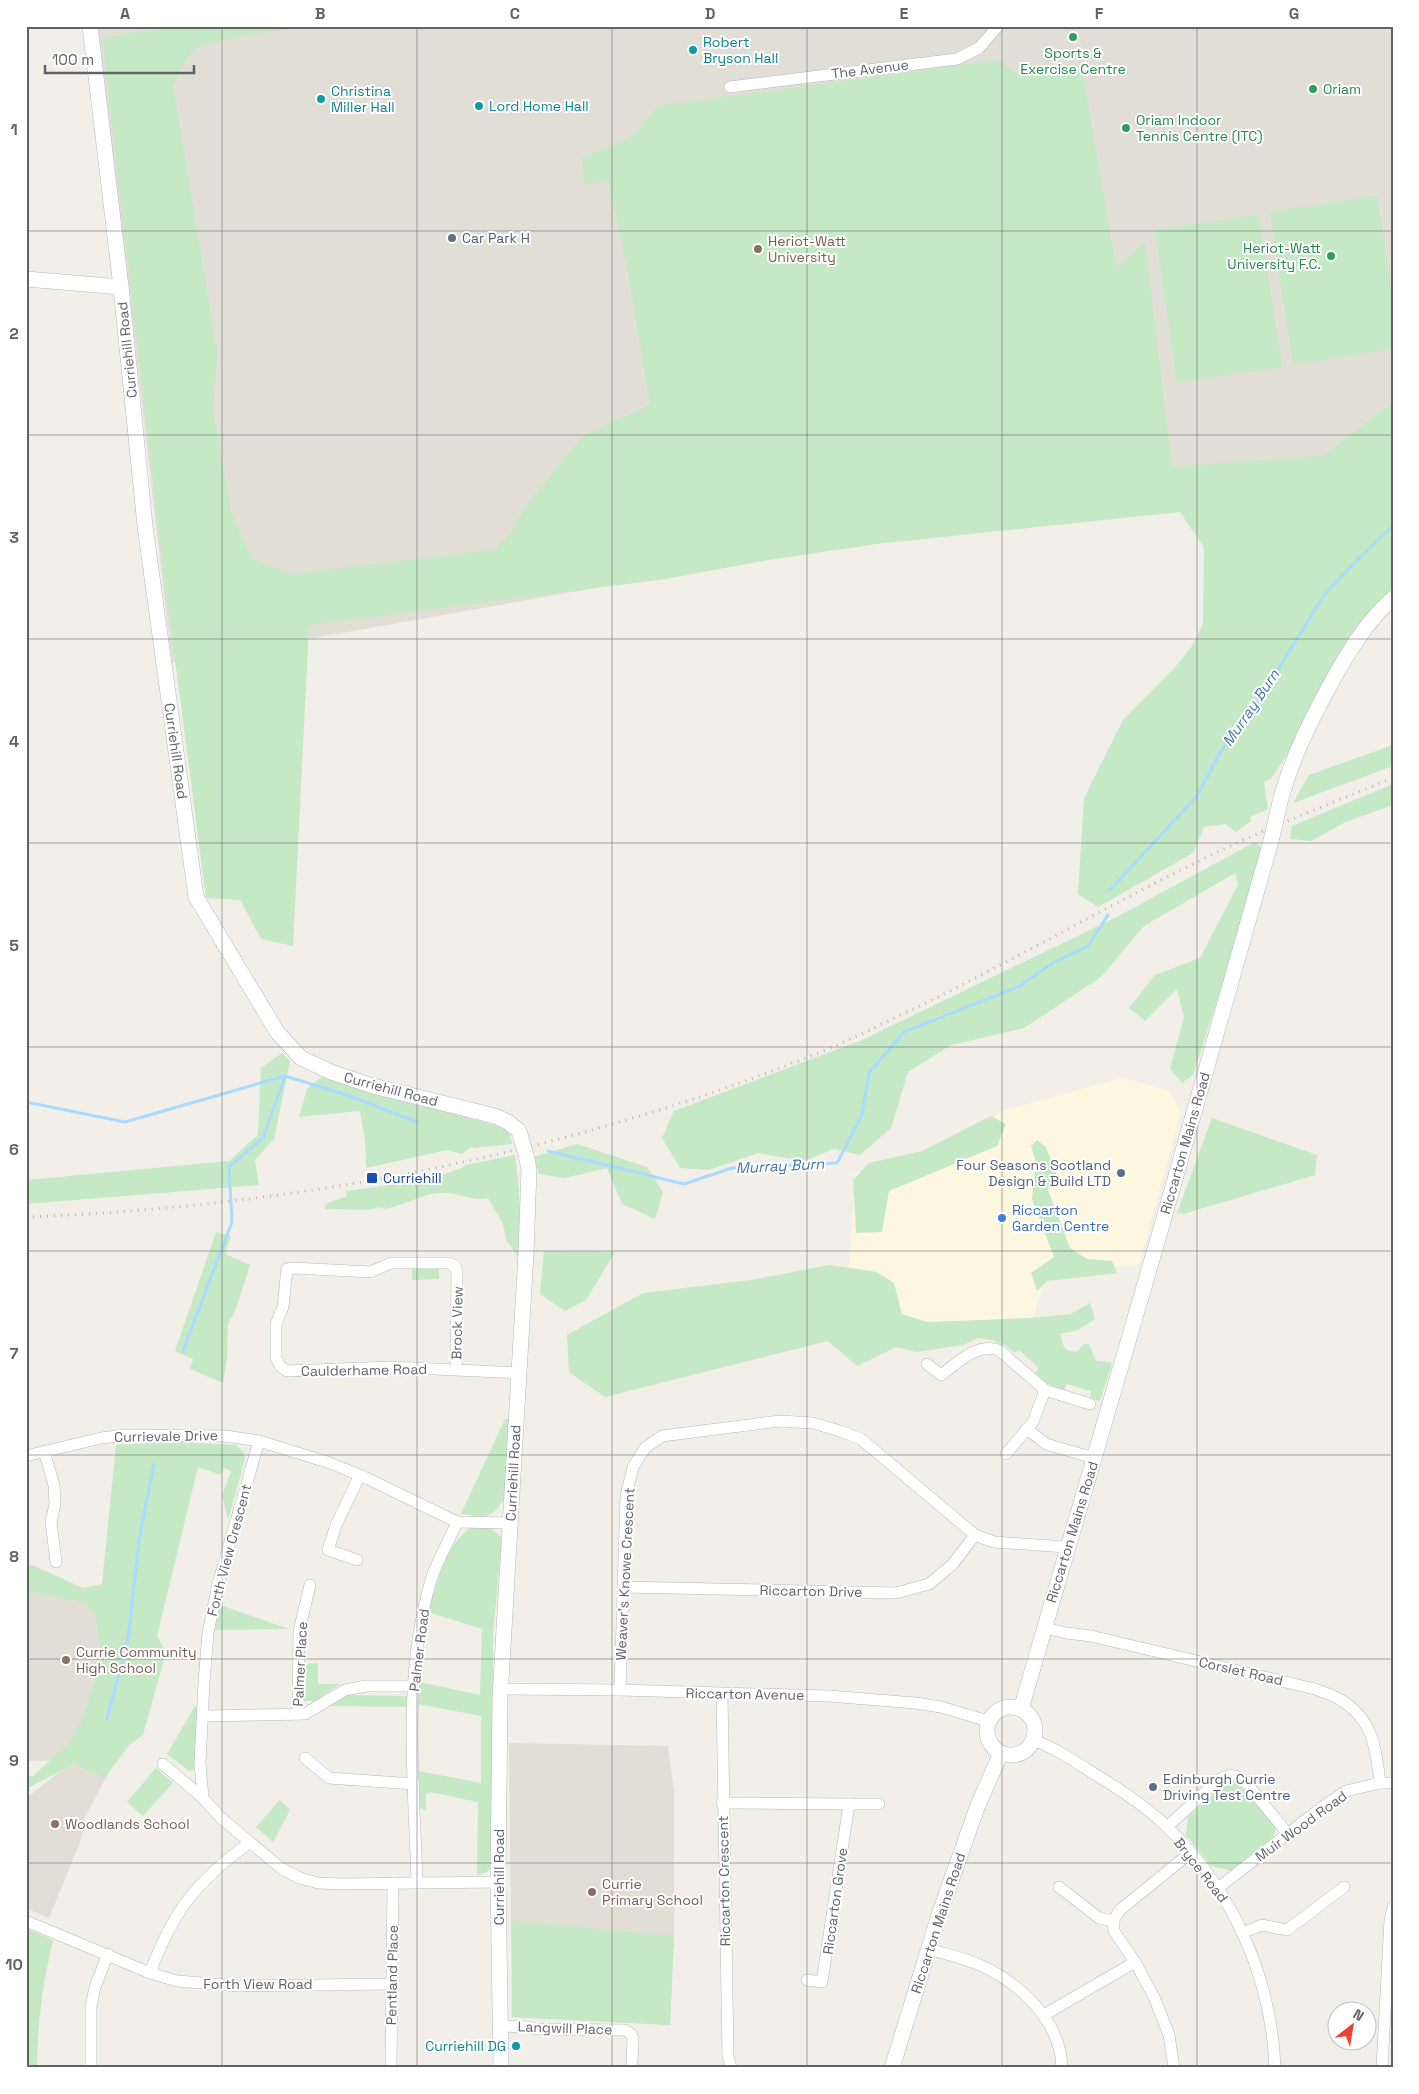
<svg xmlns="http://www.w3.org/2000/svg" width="1419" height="2094" viewBox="0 0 1419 2094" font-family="'Space Grotesk',sans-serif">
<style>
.commercial{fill:#fef7e0}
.education{fill:#e1ded6}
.green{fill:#c5e8c5}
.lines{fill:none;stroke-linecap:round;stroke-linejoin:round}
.stream{stroke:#aadaff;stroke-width:3}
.minor-casing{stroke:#b5b8bc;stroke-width:12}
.tertiary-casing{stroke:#b5b8bc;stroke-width:16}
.minor{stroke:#fff;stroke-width:11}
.tertiary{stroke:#fff;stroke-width:15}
.rail{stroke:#b6b7b8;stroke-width:3;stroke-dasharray:1 6;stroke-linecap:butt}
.tertiary-bridge-casing{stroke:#b5b8bc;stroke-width:16;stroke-linecap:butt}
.tertiary-bridge{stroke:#fff;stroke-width:15}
.grid{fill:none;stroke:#5f6368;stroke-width:1;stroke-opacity:0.55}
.leisure-dot{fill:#2e9e5b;stroke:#fff;stroke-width:2}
.culture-dot{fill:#0f9aa8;stroke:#fff;stroke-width:2}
.service-dot{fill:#5c6f8a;stroke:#fff;stroke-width:2}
.education-dot{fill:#8d6e63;stroke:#fff;stroke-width:2}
.transit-dot{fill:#1a4fb4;stroke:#fff;stroke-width:2}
.shop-dot{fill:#3f7fe0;stroke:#fff;stroke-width:2}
.labels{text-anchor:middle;stroke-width:4;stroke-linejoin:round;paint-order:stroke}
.culture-label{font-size:14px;fill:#0d838f;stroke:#fff;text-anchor:start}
.leisure-label{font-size:14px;fill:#27864d;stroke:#fff;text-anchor:start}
.street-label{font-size:14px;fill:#5f6368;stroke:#fff}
.service-label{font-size:14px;fill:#4e5e75;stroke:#fff;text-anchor:start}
.education-label{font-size:14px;fill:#785e54;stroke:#fff;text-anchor:start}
.transit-label{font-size:14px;fill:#164399;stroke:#fff;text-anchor:start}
.shop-label{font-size:14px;fill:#366cbe;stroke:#fff;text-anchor:start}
.water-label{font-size:15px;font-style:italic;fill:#4174aa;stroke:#fff}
.neatline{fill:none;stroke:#5f6368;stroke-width:2}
.grid-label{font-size:16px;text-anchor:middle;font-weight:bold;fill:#5f6368}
</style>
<rect width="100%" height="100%" fill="#f1efe8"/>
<path class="commercial" d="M1122,1078L1169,1091L1181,1113L1139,1264L1046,1275L1031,1327L942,1346L847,1315L855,1173L961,1148L1000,1112Z"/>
<g class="education">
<path d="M98,26H1393V447L172,663Z"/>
<path d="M26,1579L124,1602L87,1718L62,1760L26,1761Z"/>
<path d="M125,1741L84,1819L81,1840L49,1918L26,1908V1798L67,1766L81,1764Z"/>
<path d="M509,1743L668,1746L674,1791V1936L670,2025L512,2017Z"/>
</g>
<g class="green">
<path d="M179,26H310C288,30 211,38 196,49C186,57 179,73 173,85L217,351L213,410L232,516L253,560L293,574L494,550L510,535L524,508L582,437L650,405L627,267L608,180L585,185L582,159L635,134L658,106L999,60L1019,75L1082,69L1116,267L1145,242L1172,467L1323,456L1393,402V593L1271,779L1264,782L1268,809L1250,817L1251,821L1236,832L1225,824L1204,827L1193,853L1098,907L1078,894L1084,798L1123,720L1177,665L1192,646L1203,624L1204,547L1180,512L877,544L768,560L665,579L309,625L293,946L261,939L240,900L206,898L162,559L102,38Z"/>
<path d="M1377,196L1393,300V349L1293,364L1270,212Z"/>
<path d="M1259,215L1282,367L1177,382L1155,230Z"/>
<path d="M1393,745V766L1293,803L1309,775Z"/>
<path d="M1393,784V805L1346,822L1311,841L1290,839L1292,826Z"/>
<path d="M1255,842L1262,849L1234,948L1193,1075L1182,1083L1170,1069L1184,1017L1177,989L1145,1021L1129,1008L1155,975L1200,958L1238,885L1235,873L1144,926L1101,977L1024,1028L951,1045L908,1072L891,1128L860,1155L834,1149L804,1161L758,1153L709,1170L680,1168L662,1138L674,1111L862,1040L1115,918Z"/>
<path d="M282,1053L290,1061L274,1139L255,1160L259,1185L26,1204V1180L229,1161L258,1135L261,1068Z"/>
<path d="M321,1077L505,1128L510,1134L512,1144L473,1148L472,1146L462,1154L447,1150L366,1168L365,1140L360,1111L299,1117L307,1089Z"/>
<path d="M991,1116L1006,1124L997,1146L889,1191L882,1232L856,1233L853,1180L869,1163L922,1151Z"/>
<path d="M1212,1118L1317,1155L1315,1175L1183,1214L1177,1213Z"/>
<path d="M1037,1140L1046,1147L1056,1174L1048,1190L1070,1248L1087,1259L1112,1261L1117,1273L1047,1281L1037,1291L1031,1273L1054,1257L1032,1199L1036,1163L1031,1146Z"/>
<path d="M577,1144L647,1167L663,1192L655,1219L622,1204L607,1168L565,1178L539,1174L534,1157Z"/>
<path d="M515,1155L519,1190L520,1260L506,1240L503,1224L488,1198C472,1202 456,1191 438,1193C425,1194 400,1206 385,1209L379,1207L368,1210L325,1209V1204L347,1196L346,1191C371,1188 449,1178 466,1165Z"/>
<path d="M216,1232L231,1236L225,1254L250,1265L236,1309L228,1324L227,1359L223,1383L190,1369L193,1359L175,1351Z"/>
<path d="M544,1251L615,1252L586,1300L565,1311L540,1294Z"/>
<path d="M829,1265L877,1272L894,1283L902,1314L927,1322L1030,1318L1071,1314L1090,1303L1095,1319L1078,1330L1060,1334C1063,1340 1061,1345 1067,1350L1077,1352L1084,1344H1089L1096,1361L1111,1362L1112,1364L1100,1401L1090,1398L1091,1391L1067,1384L1064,1390L1048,1384L1035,1373L1039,1368L1019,1350L1015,1353L1005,1345L992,1340L978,1338L963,1345L917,1352L896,1347L857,1366L828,1341L605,1397L569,1372L567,1335L643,1293L752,1280Z"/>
<path d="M439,1267V1279L412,1280V1268Z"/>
<path d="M511,1418L505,1498L494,1512L485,1517L461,1514L505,1419Z"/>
<path d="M166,1441L235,1445L243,1451L245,1459L228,1520L222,1495L231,1471L224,1468L221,1475L198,1467L157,1636L166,1652L143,1735L129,1745L105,1778L74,1764L26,1789V1776H33L70,1742L82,1721L102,1659L95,1614L84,1603L26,1590V1565H32L83,1588L102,1584L116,1445Z"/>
<path d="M471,1527L492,1529L502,1538L493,1634V1864L487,1872L477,1875L478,1802L430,1792L426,1794V1810L420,1808L419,1771L481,1783V1716L418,1704L419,1682L480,1695L482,1629L428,1612C437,1584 445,1545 471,1527Z"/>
<path d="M220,1605L289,1629L215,1630Z"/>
<path d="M318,1663V1684H340L315,1701H304V1664Z"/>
<path d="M348,1695L407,1696L406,1707L329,1706Z"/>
<path d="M195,1706H199L194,1770L189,1771L167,1754Z"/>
<path d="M156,1768L173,1783L143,1816L127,1802Z"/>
<path d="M1233,1782L1241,1787L1275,1826V1833L1271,1841L1233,1871L1211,1866L1186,1835L1188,1817L1223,1785Z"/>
<path d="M280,1800L290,1810L273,1842L256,1827Z"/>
<path d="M512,1921L674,1936L670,2025L512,2017Z"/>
<path d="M26,1928L53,1940C43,1982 37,2024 37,2068H26Z"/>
</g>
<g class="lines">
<g class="stream">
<path d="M1110,890L1197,796L1221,751L1261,697L1324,595L1356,561L1393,526"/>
<path d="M26,1102L125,1122L285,1076L347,1095L417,1122"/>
<path d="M548,1151L684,1184L732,1168L837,1163L862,1115L869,1073L904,1032L1020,986L1054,962L1088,946L1108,915"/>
<path d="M183,1351L232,1222L229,1167L263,1138L285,1076"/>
<path d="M107,1719L128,1640L139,1540L154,1464"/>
</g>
<defs>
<g id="minor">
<path d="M730,87L957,59L979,48L998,26"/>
<path d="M927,1364L941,1375C959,1362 976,1343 999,1350L1045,1390L1033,1422L1006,1454"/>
<path d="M456,1370L457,1272L455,1266L449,1263H391L370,1272L294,1268L287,1269L283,1307L276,1324V1358L280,1366L287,1371L391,1367L519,1373"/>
<path d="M1045,1390L1090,1404"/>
<path d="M1027,1429L1046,1444L1094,1458"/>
<path d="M259,1441L218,1584L208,1633L204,1682L200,1763L203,1798L221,1818L282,1869L300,1878L318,1883L341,1884L498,1882"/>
<path d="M44,1451L54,1485L55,1504L51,1522L56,1562"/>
<path d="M26,1456L101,1438L126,1435L225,1436L259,1441L327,1462L360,1475L457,1522L510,1523"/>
<path d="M357,1560L328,1550L336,1525L360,1475"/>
<path d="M623,1587L896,1593L929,1584L952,1565L975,1535"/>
<path d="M1044,1628L1067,1633L1091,1636L1315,1689C1325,1693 1336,1696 1344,1702C1374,1722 1376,1750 1380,1783"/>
<path d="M500,1689L620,1690L829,1696L915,1703L941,1707L988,1721"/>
<path d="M620,1690L626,1496L633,1467L645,1448L662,1436L780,1421L813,1423L840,1431L861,1439L975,1535L994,1542L1067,1547"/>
<path d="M722,1694L728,2055L731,2068"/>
<path d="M298,1714L299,1631L310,1585"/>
<path d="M204,1716L305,1714L345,1690L366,1686H412"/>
<path d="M1033,1740C1056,1748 1076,1762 1096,1775C1121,1790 1146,1806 1167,1827C1232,1889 1272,1978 1275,2068"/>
<path d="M305,1758L329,1778L414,1784"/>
<path d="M163,1764L203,1798"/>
<path d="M722,1803L849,1804L822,1982L807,1980"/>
<path d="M849,1804H879"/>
<path d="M1167,1827L1218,1780C1229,1774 1234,1774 1244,1780L1288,1834"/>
<path d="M417,1882C414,1782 402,1677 431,1580C437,1560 449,1542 457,1522"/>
<path d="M1059,1887L1099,1918L1113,1921L1114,1931L1135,1962L1154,1997L1169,2035L1174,2068"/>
<path d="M1218,1888L1321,1808L1346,1791L1380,1783H1393"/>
<path d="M26,1921L150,1973L177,1981L239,1986L392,1984"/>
<path d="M1113,1921L1120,1910L1190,1853"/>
<path d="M1242,1933L1262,1925L1287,1930L1344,1887"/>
<path d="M929,1949C945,1954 964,1958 980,1965C1020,1983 1061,2021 1062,2068"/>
<path d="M150,1973C173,1911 196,1882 249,1843"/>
<path d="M1044,2015L1135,1962"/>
<path d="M500,2026L529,2027L535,2029L625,2030L631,2034L633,2039L632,2062"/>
<path d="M91,2068V2007L95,1987L108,1954"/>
<path d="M391,2068L393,1883"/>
<path d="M1382,2068L1390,1920L1393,1907"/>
</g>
<g id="tertiary">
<path d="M90,26L121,287L145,526L196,897L277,1032L301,1058L331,1072L373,1086L495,1116L508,1122L519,1131"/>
<path d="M26,279L121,287"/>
<path d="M1281,798C1292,758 1310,722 1330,685C1347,654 1366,622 1393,598"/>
<circle cx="1011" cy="1731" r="24"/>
<path d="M1021,1709L1160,1232L1271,841"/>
<path d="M501,2068L498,1882L500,1698L526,1253L529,1169L526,1155"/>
<path d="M892,2068L940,1912L978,1805L1001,1753"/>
</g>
</defs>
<use href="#minor" class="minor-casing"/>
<use href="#tertiary" class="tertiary-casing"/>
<use href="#minor" class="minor"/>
<use href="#tertiary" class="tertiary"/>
<path class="rail" d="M26,1217C297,1207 569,1154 821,1052C853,1039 883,1023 914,1009C1012,961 1107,906 1205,858C1266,828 1330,804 1393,778"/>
<defs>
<g id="tertiary-bridge">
<path d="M1271,841L1281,798"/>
<path d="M519,1131L526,1155"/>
</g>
</defs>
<use href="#tertiary-bridge" class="tertiary-bridge-casing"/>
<use href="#tertiary-bridge" class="tertiary-bridge"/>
</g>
<path class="grid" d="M222,26V2068M417,26V2068M612,26V2068M807,26V2068M1002,26V2068M1197,26V2068M26,231H1393M26,435H1393M26,639H1393M26,843H1393M26,1047H1393M26,1251H1393M26,1455H1393M26,1659H1393M26,1863H1393"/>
<g class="leisure-dot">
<circle cx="1073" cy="37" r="5"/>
<circle cx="1313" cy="89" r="5"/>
<circle cx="1126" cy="128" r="5"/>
<circle cx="1331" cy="256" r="5"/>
</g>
<g class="culture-dot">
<circle cx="693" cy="50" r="5"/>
<circle cx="321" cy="99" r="5"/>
<circle cx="479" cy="106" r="5"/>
<circle cx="516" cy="2046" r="5"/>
</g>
<g class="service-dot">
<circle cx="452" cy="238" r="5"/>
<circle cx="1121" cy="1173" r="5"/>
<circle cx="1153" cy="1787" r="5"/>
</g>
<g class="education-dot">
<circle cx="758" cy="249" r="5"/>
<circle cx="66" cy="1660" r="5"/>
<circle cx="55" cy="1824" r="5"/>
<circle cx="592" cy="1892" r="5"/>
</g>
<rect class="transit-dot" x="366" y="1172" width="12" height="12" rx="2.5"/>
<circle class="shop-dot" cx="1002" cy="1218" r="5"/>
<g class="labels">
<g class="culture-label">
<text x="703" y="47">Robert<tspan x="703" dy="16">Bryson Hall</tspan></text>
<text x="331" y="96">Christina<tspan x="331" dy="16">Miller Hall</tspan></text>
<text x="489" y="111">Lord Home Hall</text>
<text x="506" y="2051" text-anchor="end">Curriehill DG</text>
</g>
<g class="leisure-label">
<text x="1073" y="58" text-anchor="middle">Sports &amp;<tspan x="1073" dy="16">Exercise Centre</tspan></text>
<text x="1323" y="94">Oriam</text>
<text x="1136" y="125">Oriam Indoor<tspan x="1136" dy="16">Tennis Centre (ITC)</tspan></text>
<text x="1321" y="253" text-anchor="end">Heriot-Watt<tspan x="1321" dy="16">University F.C.</tspan></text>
</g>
<g class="street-label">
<text transform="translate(870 69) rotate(-7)" y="5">The Avenue</text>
<text transform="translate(127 350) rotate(-96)" y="5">Curriehill Road</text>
<text transform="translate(176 751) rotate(82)" y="5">Curriehill Road</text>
<text transform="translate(391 1089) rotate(15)" y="5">Curriehill Road</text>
<text transform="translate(1185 1143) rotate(-74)" y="5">Riccarton Mains Road</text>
<text transform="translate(457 1323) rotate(-89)" y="5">Brock View</text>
<text transform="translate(364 1370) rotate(-1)" y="5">Caulderhame Road</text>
<text transform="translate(166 1436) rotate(-1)" y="5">Currievale Drive</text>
<text transform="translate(513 1473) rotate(-87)" y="5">Curriehill Road</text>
<text transform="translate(1072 1532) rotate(-73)" y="5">Riccarton Mains Road</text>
<text transform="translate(229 1550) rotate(-75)" y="5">Forth View Crescent</text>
<text transform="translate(625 1574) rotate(-87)" y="5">Weaver's Knowe Crescent</text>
<text transform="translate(811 1591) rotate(1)" y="5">Riccarton Drive</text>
<text transform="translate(419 1650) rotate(-83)" y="5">Palmer Road</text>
<text transform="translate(300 1664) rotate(-87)" y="5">Palmer Place</text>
<text transform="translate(1241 1671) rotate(13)" y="5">Corslet Road</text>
<text transform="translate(745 1694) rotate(1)" y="5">Riccarton Avenue</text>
<text transform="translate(1301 1826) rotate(-36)" y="5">Muir Wood Road</text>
<text transform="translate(1201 1870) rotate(52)" y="5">Bryce Road</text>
<text transform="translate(499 1877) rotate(-90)" y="5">Curriehill Road</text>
<text transform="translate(724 1881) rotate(-91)" y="5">Riccarton Crescent</text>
<text transform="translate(835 1901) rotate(-82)" y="5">Riccarton Grove</text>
<text transform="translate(938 1923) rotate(-72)" y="5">Riccarton Mains Road</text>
<text transform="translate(392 1975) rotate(-89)" y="5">Pentland Place</text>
<text x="258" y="1989">Forth View Road</text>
<text transform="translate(565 2028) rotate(2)" y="5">Langwill Place</text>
</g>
<g class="service-label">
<text x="462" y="243">Car Park H</text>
<text x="1111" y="1170" text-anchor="end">Four Seasons Scotland<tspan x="1111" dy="16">Design &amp; Build LTD</tspan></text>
<text x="1163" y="1784">Edinburgh Currie<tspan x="1163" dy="16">Driving Test Centre</tspan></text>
</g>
<g class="education-label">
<text x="768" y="246">Heriot-Watt<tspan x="768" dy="16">University</tspan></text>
<text x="76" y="1657">Currie Community<tspan x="76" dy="16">High School</tspan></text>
<text x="65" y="1829">Woodlands School</text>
<text x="602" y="1889">Currie<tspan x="602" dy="16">Primary School</tspan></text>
</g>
<g class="transit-label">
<text x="383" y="1183">Curriehill</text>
</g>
<g class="shop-label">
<text x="1012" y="1215">Riccarton<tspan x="1012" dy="16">Garden Centre</tspan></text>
</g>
<g class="water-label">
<text transform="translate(1251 708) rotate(-56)" y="5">Murray Burn</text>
<text transform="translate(780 1166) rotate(-3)" y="5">Murray Burn</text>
</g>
</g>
<rect width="1419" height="2094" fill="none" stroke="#ffffff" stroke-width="55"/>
<g transform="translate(1352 2026) rotate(31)"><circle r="24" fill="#ffffff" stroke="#bfc1c3"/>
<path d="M0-4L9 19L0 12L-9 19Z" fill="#ea4335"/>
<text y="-8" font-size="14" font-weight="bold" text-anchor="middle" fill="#5f6368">N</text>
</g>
<path d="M45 65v8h149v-8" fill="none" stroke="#5f6368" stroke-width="2.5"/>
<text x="52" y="65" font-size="15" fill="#5f6368" stroke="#ffffff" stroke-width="4" paint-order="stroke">100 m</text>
<rect x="28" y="28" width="1364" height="2038" class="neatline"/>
<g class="grid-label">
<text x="125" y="19">A</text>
<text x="320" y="19">B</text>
<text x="515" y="19">C</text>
<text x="710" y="19">D</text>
<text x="904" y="19">E</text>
<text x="1099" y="19">F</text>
<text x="1294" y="19">G</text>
<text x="14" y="135">1</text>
<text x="14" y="339">2</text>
<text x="14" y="543">3</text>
<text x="14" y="747">4</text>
<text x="14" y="951">5</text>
<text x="14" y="1155">6</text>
<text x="14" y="1359">7</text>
<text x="14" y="1562">8</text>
<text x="14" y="1766">9</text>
<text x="14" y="1970">10</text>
</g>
</svg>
